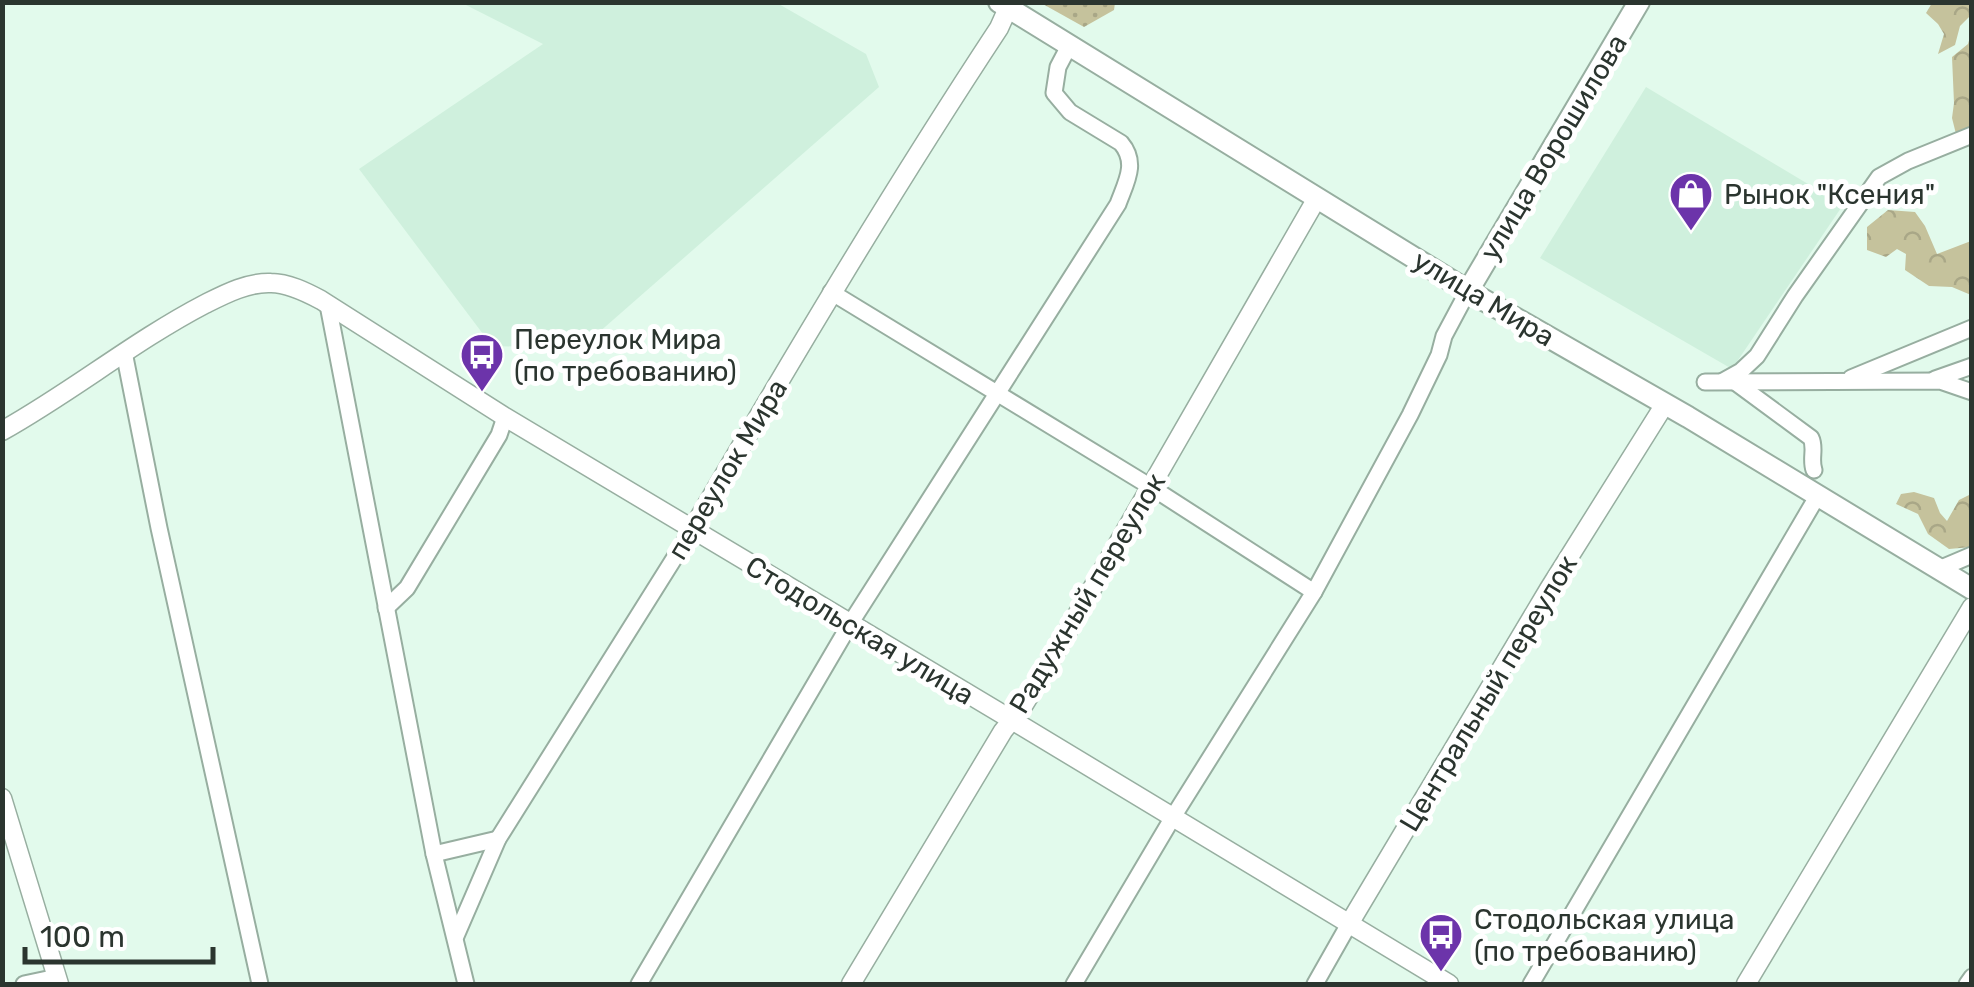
<svg xmlns="http://www.w3.org/2000/svg" width="1974" height="987" viewBox="0 0 1974 987" font-family="Rubik,sans-serif">
<style>
.built{fill:#cff0dd}
.forest{fill:url(#forest-crowns)}
.park{fill:url(#park-dots)}
.lines{fill:none;stroke-linecap:round;stroke-linejoin:round}
.minor-casing{stroke:#97aea0;stroke-width:19}
.tertiary-casing{stroke:#97aea0;stroke-width:21}
.secondary-casing{stroke:#97aea0;stroke-width:24}
.minor{stroke:#fff;stroke-width:15}
.tertiary{stroke:#fff;stroke-width:18}
.secondary{stroke:#fff;stroke-width:20}
.labels{text-anchor:middle;stroke-width:10;stroke-linejoin:round;paint-order:stroke}
.street-label{font-size:28px;fill:#2b352f;stroke:#fff}
.poi-label{font-size:28px;fill:#2b352f;stroke:#fff;text-anchor:start}
</style>
<defs>
<pattern id="forest-crowns" width="20" height="18" patternUnits="userSpaceOnUse" patternTransform="scale(2.5)"><rect width="20" height="18" fill="#c5c29c"/><path d="M2 6a3 3 0 1 1 6 0M12 15a3 3 0 1 1 6 0" fill="none" stroke="#a9a787"/></pattern>
<pattern id="park-dots" width="8" height="8" patternUnits="userSpaceOnUse" patternTransform="scale(2.5)"><rect width="8" height="8" fill="#c5c29c"/><path d="M2 2h.1M6 6h.1" fill="none" stroke="#a9a787" stroke-width="1.8" stroke-linecap="round"/></pattern>
</defs>
<rect width="100%" height="100%" fill="#e2faec"/>
<g class="built">
<path d="M462,3H777L866,54L879,87L581,348L492,346L359,169L543,44Z"/>
<path d="M1646,87L1843,205L1732,369L1540,258Z"/>
</g>
<g class="forest">
<path d="M1932,3H1971V15L1960,26L1955,45L1938,54L1944,34L1938,24L1926,13Z"/>
<path d="M1971,33V130L1956,134L1952,118L1954,103L1952,57L1968,44Z"/>
<path d="M1888,210L1915,212L1925,226L1937,254L1971,241V295L1952,287L1929,286L1905,270L1906,254L1897,249L1886,257L1867,250V227Z"/>
<path d="M1914,492L1934,498L1940,513L1947,521L1959,500L1971,494V547L1949,549L1928,534L1918,514L1896,504L1901,494Z"/>
</g>
<path class="park" d="M1041,3H1115L1114,10L1084,27Z"/>
<g class="lines">
<defs>
<g id="minor">
<path d="M831,292L1151,487L1314,592"/>
<path d="M328,305L434,854L466,984"/>
<path d="M124,352L159,528L260,984"/>
<path d="M1851,378L1972,328"/>
<path d="M1935,379L1972,366"/>
<path d="M1723,381L1741,371L1757,356L1795,296L1879,177L1908,161L1972,135"/>
<path d="M1705,382L1940,381L1972,392"/>
<path d="M1735,382L1811,438C1816,448 1810,459 1814,470"/>
<path d="M1939,569L1972,555"/>
<path d="M386,608L407,588L499,435L505,417"/>
<path d="M434,854L498,839"/>
<path d="M456,936L498,839L692,530"/>
<path d="M24,984L57,977"/>
<path d="M639,984L850,624L1118,204C1126,182 1138,163 1121,143L1070,112L1054,93L1058,67L1069,46"/>
<path d="M1074,984L1173,817L1314,592L1410,415L1439,355L1444,336L1468,291"/>
<path d="M1315,984L1349,924"/>
<path d="M1531,984L1818,495"/>
<path d="M1967,984L1972,977"/>
</g>
<g id="tertiary">
<path d="M2,431C72,392 134,341 205,304C225,294 248,282 271,283C288,283 306,292 321,300L505,417L1012,720L1449,984"/>
<path d="M692,530C791,360 891,192 999,28L1008,8"/>
<path d="M2,798L59,984"/>
<path d="M1349,924L1549,589L1665,404"/>
<path d="M851,984L1003,731L1023,706L1047,667L1317,198"/>
<path d="M1746,984L1972,607"/>
</g>
<g id="secondary">
<path d="M999,2L1468,291L1688,417L1972,589"/>
<path d="M1468,291L1639,2"/>
</g>
</defs>
<use href="#minor" class="minor-casing"/>
<use href="#tertiary" class="tertiary-casing"/>
<use href="#secondary" class="secondary-casing"/>
<use href="#minor" class="minor"/>
<use href="#tertiary" class="tertiary"/>
<use href="#secondary" class="secondary"/>
</g>
<defs>
<symbol id="shop-pin" viewBox="-11 -11 22 30"><path d="M0 17L-7.5 6A9.5 9.5 0 1 1 7.5 6Z" fill="#6c34aa" stroke="#fff"/><path d="M-5-2.5h2.3a2.7 3.5 0 0 1 5.4 0H5L5.5 6h-11ZM-1.5-2.5h3a1.5 2.3 0 0 0-3 0Z" fill="#fff"/></symbol>
<symbol id="bus-pin" viewBox="-11 -11 22 30"><path d="M0 17L-7.5 6A9.5 9.5 0 1 1 7.5 6Z" fill="#6c34aa" stroke="#fff"/><path d="M-5-6H5V4H4V6H2V4H-2V6H-4V4H-5ZM-3.5-4V0h7V-4ZM-3.5 1.2v1.5H-2V1.2ZM2 1.2v1.5H3.5V1.2Z" fill="#fff"/></symbol>
</defs>
<g fill-rule="evenodd">
<use href="#shop-pin" x="1666" y="169" width="50" height="68"/>
<use href="#bus-pin" x="457" y="330" width="50" height="68"/>
<use href="#bus-pin" x="1416" y="910" width="50" height="68"/>
</g>
<g class="labels">
<g class="street-label">
<text transform="translate(1553 147) rotate(-59)" y="10">улица Ворошилова</text>
<text transform="translate(1484 298) rotate(31)" y="10">улица Мира</text>
<text transform="translate(727 469) rotate(-59)" y="10">переулок Мира</text>
<text transform="translate(1087 593) rotate(-59)" y="10">Радужный переулок</text>
<text transform="translate(860 630) rotate(31)" y="10">Стодольская улица</text>
<text transform="translate(1488 693) rotate(-59)" y="10">Центральный переулок</text>
</g>
<g class="poi-label">
<text x="1724" y="204">Рынок "Ксения"</text>
<text x="514" y="349">Переулок Мира<tspan x="514" dy="32">(по требованию)</tspan></text>
<text x="1474" y="929">Стодольская улица<tspan x="1474" dy="32">(по требованию)</tspan></text>
</g>
</g>
<rect width="1974" height="987" fill="none" stroke="#2b352f" stroke-width="10"/>
<path d="M25 947v15h188v-15" fill="none" stroke="#2b352f" stroke-width="5"/>
<text x="40" y="947" font-size="30" fill="#2b352f" stroke="#ffffff" stroke-width="8" paint-order="stroke">100 m</text>
</svg>
